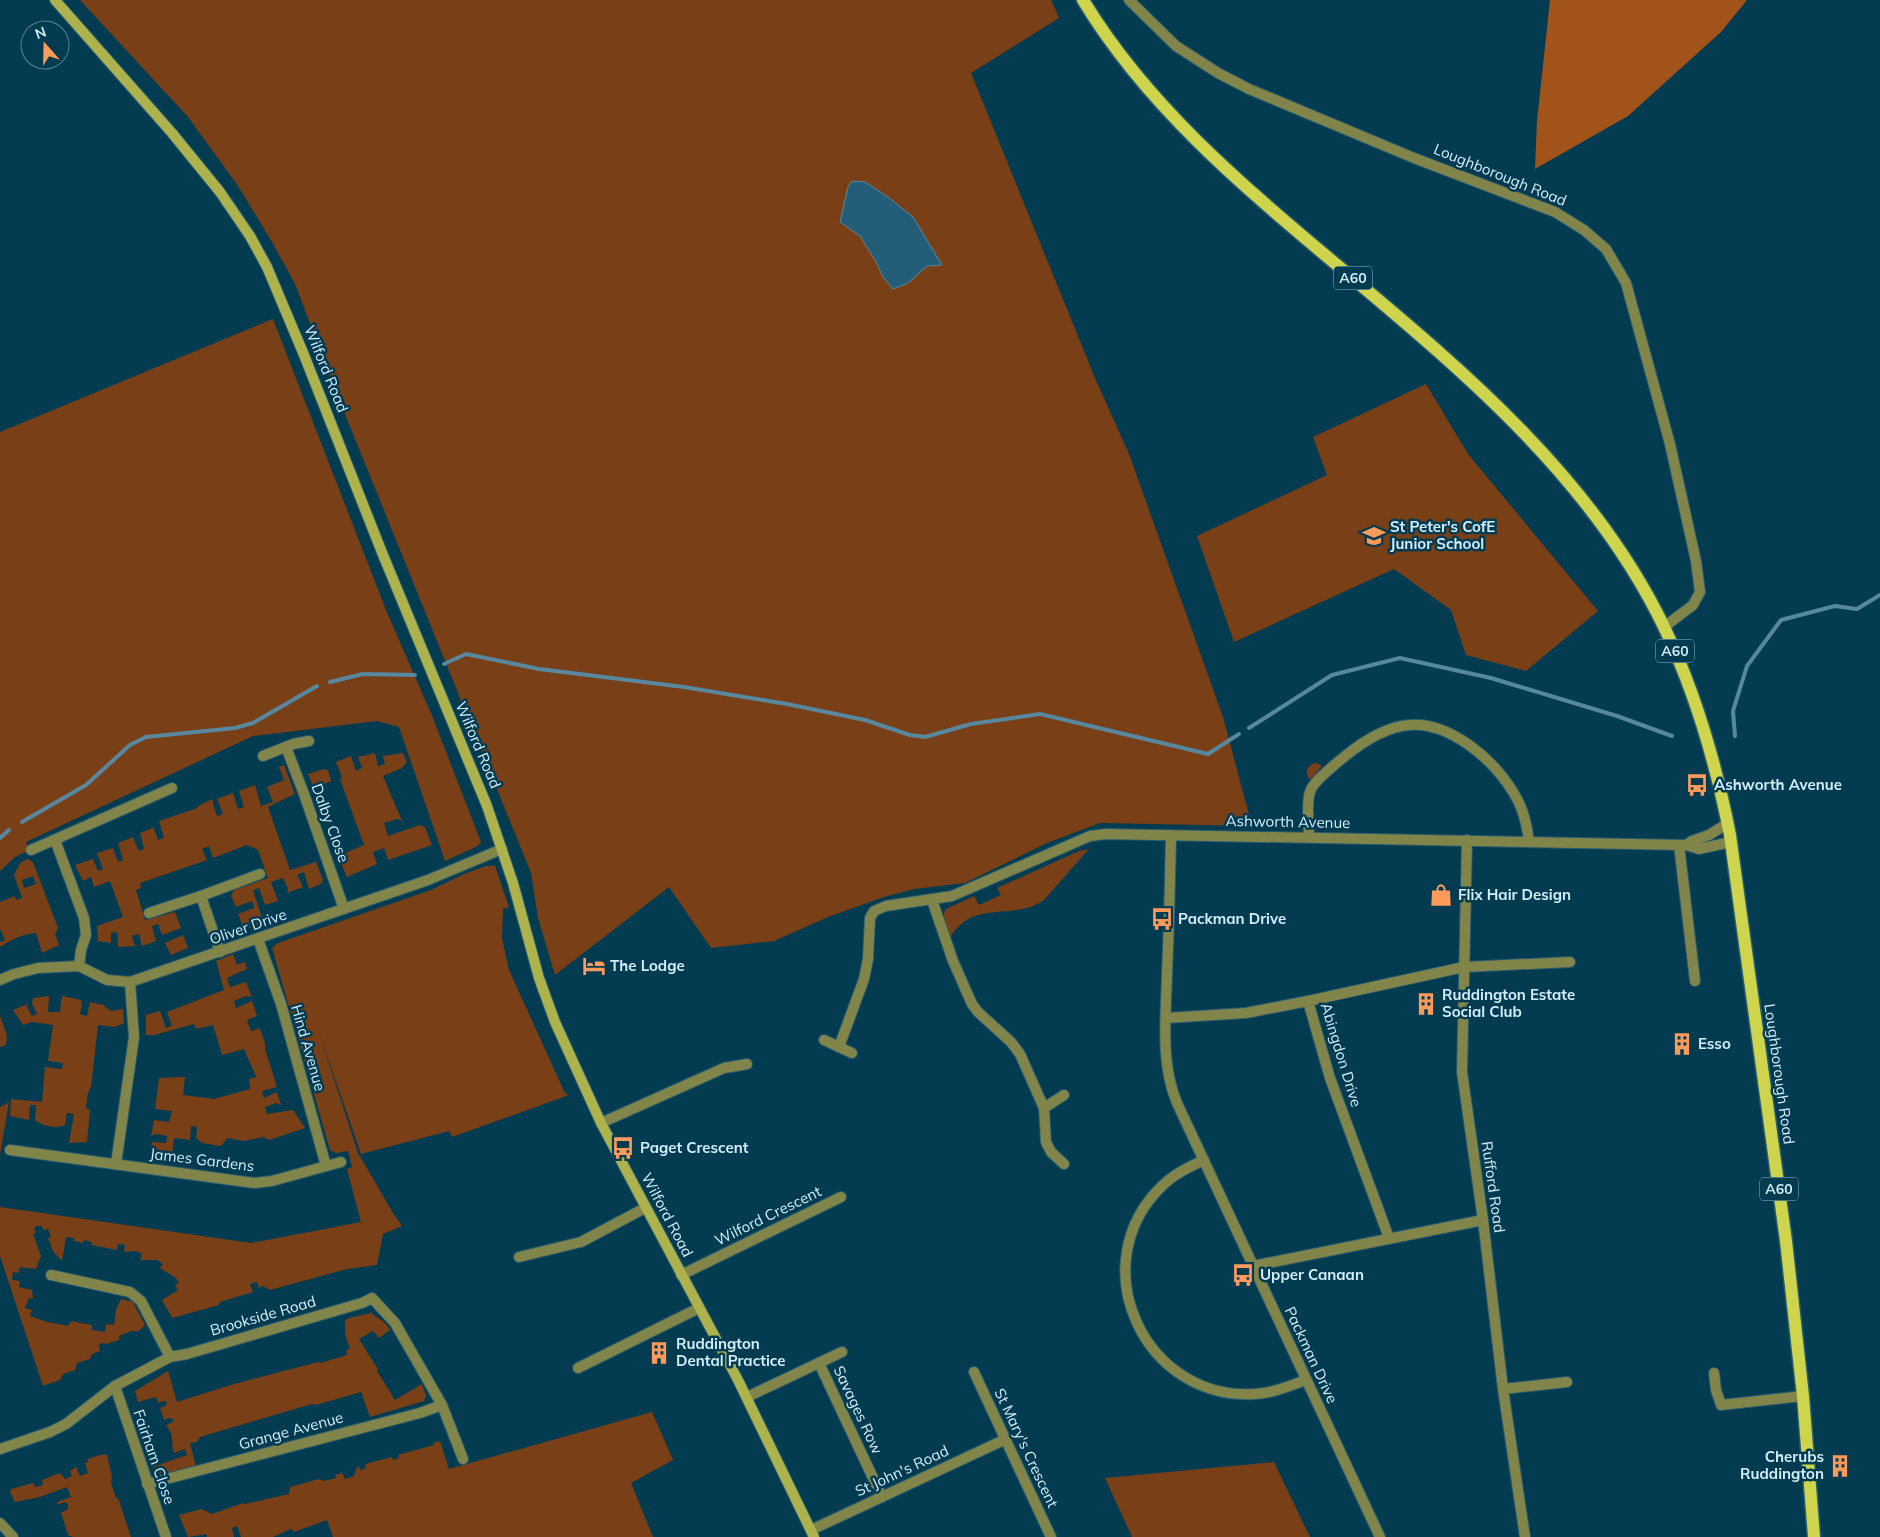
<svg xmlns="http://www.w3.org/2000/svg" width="1880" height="1537" viewBox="0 0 1880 1537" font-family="Mulish,sans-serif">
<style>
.green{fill:#793f16;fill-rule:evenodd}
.forest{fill:#a1531a}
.water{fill:#235d78;stroke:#58889f}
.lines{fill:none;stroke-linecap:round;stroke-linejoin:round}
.stream{stroke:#58889f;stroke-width:4}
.street-casing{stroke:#285b6f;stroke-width:12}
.secondary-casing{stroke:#285b6f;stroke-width:12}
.primary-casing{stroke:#285b6f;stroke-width:15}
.street{stroke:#828549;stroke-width:10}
.secondary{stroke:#adb24d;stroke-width:10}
.primary{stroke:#ced44c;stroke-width:12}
.labels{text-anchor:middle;stroke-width:5;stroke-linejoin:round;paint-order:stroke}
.shield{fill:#033b51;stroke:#95b8c7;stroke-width:1}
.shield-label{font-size:14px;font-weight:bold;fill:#d3edfa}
.street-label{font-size:15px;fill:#d3edfa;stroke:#033b51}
.poi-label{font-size:15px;font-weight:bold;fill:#d3edfa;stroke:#033b51;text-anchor:start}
</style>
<rect width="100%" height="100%" fill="#033b51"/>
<g class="green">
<path d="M80,0H1051L1059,18L971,73L1095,378L1129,454L1223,717L1252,826L1100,823L1047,843L965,883L914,889L884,897L828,917L774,941L711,948L669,887L555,975L538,918L531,873L340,402L295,284L272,242L238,186L188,117Z"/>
<path d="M273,319L386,610L433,718L481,842L478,846L445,861L399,727L377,721L253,736L26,842L28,847L26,848L29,850L15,857L0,871V432Z"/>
<path d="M1426,384L1468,454L1598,611L1526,671L1466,655L1451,610L1394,569L1234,642L1197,536L1327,475L1313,437Z"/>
<path d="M375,753L378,766L385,764L382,753L384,756L403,753L407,762L402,768L383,776L402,821L397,819L384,823L388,836L420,825L425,827L432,845L388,860L384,848L373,852L377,864L347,877L338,856L364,845L340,779L342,777L336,762L351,756L356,771L362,768L358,757Z"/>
<path d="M1317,763L1322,766L1310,780C1304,772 1307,764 1317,763Z"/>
<path d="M284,765L295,794L268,807L290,870L316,862L323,880L321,884L309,889L304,872L297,875L303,887L287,893L288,889L283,878L271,882L278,901L265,905L259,888L253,890L262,918L260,924L244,930L238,914L254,908L252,901L236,907L231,896L234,890L268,878L258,850L247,845L213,858L209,846L202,849L207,860L140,883L141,888L136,890L145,920L175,912L181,928L162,935L158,924L152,926L156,941L142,946L139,934L132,936L135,946L118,947L117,932L111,933V943L98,941L97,926L123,917L110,881L94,887L91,877L83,881L75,865L93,859L98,871L103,869L97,853L113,848L118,862L123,860L118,843L133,837L139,851L144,849L140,833L155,827L154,829L158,840L164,838L159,821L195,809L200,805L213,799V804L217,816L223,814L217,799L233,793L238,809L244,807L239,791L255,785L261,806L273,802L267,787L284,780L279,767Z"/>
<path d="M324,769L328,770L331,781L314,789L308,774Z"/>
<path d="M1089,849L1044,900C1013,922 973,898 950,938C947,929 940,917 946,909L974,896L979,905L1001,895L997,888L1079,851Z"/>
<path d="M28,859L33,862L58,928L55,934L59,945L42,953L36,933C22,934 11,940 0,947V942L5,940L0,929V902L15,896L16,900L22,898L14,875L20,863ZM33,876L36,884L24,888L22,880Z"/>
<path d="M486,866H495L509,907L503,909L502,938L509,970L565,1093L569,1095L452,1137L449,1131L361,1154L319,1032L358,1153L393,1213L402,1226L383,1234L377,1265L347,1269L270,1290L263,1286L259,1288L257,1282L250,1284L253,1292L220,1302L219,1305L172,1318L162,1300L178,1290L175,1285L179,1283L176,1278L160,1268L163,1264L157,1260H140L142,1254L136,1251L124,1252L125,1245L118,1244L117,1250L91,1245L92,1242L84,1240L83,1243L74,1241V1238L66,1237L62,1261L53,1251L48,1238L51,1237L48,1229L43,1230L42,1226H37L34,1228L36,1233L33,1234L41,1256L36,1269L20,1267L18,1273L13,1272L12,1280L20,1281L19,1287L32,1290L33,1299L29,1298L25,1308L32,1310L30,1316L47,1322L68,1326L71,1321L92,1325V1330L105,1332L106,1324L114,1325L116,1310L121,1299L133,1302L145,1325L139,1331H131L119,1336V1340L107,1344L103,1343L99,1344L100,1351L92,1354L90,1359L77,1363L75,1370L63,1374L60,1380L43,1386L0,1256V1207L251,1243L361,1222L347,1169L352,1167L348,1151L336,1153L330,1150L272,948L278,943L431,890L464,874Z"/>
<path d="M183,935L188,948L171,955L165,943Z"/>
<path d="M233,954L237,965L245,962L247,969L227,978L230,987L246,982L252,997L246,996L234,1001L236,1008L252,1001L257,1016L247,1020L251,1031L261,1028L260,1029L265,1043V1049L277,1087L262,1091L264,1098L277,1092L281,1105L276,1103L265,1107L267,1114L293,1110L305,1128L269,1140L264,1137L244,1141L227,1138L221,1146L202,1143L196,1138L197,1127L191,1126L190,1140L174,1138L172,1154L151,1153L152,1142L166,1143L167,1136L156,1134L151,1136L154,1120L169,1122L172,1111L155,1109L159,1078L185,1077L183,1095L214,1099L250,1089L249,1079L256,1077L244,1049L222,1055L213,1025L196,1029L194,1024L154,1035H146V1015L160,1011L166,1028L172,1026L167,1012L224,990L216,961Z"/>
<path d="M49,996L48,1012H60L61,1000L63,996L81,1000L82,1004L80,1014L87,1016L90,1002L103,1005L111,1011L123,1009L124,1023L115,1027L98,1025L91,1087L88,1093L86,1108L90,1110L87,1142L69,1143L74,1114L67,1113L65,1125C56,1129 42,1126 35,1120L36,1105H30L29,1120L10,1116L11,1099L42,1102L45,1067L62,1069L63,1063L48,1061L53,1025L32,1022L23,1025L13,1010L28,1004L27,1007L32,1016L37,1014L32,1004L33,998Z"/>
<path d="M0,1016L7,1035L6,1045L0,1047Z"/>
<path d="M9,1102L0,1155V1106L1,1107Z"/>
<path d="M371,1313L385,1323L390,1330L379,1338L373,1331L359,1339L378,1369L377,1371L395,1400L422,1384L426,1396L424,1401L370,1417L361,1392L316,1405L312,1404L200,1437L197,1442L190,1443L196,1467L169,1473H156L153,1467L187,1455L185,1449L174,1453C170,1442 176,1438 166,1425L173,1422V1419L169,1418L164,1420L160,1408L165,1406L167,1402L164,1401L158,1403L156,1397L138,1402L135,1391L168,1371L177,1402L234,1384L318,1362L320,1363L347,1355L346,1350L350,1349L345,1334V1320L349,1318Z"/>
<path d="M652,1412L673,1460L631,1483L653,1537H333L327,1520L294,1532L291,1529L273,1537H241L237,1526L232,1528L234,1537H207L206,1534L188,1537L179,1515L202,1509L212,1514L243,1503L245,1504L289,1494L290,1487L319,1479L324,1481L336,1478L335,1475L342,1473L345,1479L354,1476L357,1467L359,1466L360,1470L366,1468L365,1464L392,1457L393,1460L399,1458L398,1455L434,1445L433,1443L440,1441L449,1469Z"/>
<path d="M100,1455H107L112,1477L111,1483L116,1498H118L131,1537H73L68,1535L61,1513L68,1509V1504L64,1502L58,1505L57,1502L71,1497L67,1487L40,1497L15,1502L10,1492L11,1489L33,1483L35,1487L43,1485L42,1480L60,1473L65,1479L72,1476L70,1471L76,1467L80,1476L88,1473L85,1463L88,1462V1459Z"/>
<path d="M1274,1462L1310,1537H1132L1105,1478Z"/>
</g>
<path class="forest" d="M1550,0H1747L1721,32L1628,116L1535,169L1537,121Z"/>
<path class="water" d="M852,181L865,182L888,197L913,217L942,265L927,266L908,283L893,289L883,277L875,260L860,236L840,222L848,187Z"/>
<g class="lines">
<g class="stream">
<path d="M444,664L466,654L539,669L684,687L787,704L865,720L910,735L925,737L971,724L1040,714L1208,754L1239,734"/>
<path d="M330,682L363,674L415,675"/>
<path d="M1249,728L1332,675L1400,658L1491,678L1617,716L1672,736"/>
<path d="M1735,736L1733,711L1747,666L1781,620L1835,606L1857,609L1880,595"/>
<path d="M22,822L86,785L130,745L146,737L235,728L253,723L317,686"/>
<path d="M0,838L9,830"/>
</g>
<defs>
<g id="street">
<path d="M1129,0L1176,46L1218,73L1249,89L1414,158L1555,212L1584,230L1606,249L1626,283L1670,444L1696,561L1700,592L1693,605L1664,627"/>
<path d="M286,747L304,794L344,909"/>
<path d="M263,756L293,744L309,741"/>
<path d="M1171,835C1170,881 1169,928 1167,974C1166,1016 1160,1063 1177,1103L1380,1537"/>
<path d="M1309,837C1309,825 1306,803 1310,792C1313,781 1336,764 1344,757C1361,743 1386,727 1409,725C1449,721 1493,759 1513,792C1523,807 1527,824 1529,842"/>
<path d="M55,840L84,918L86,935L81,950L79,966"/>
<path d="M1467,840L1462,1072L1483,1220L1503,1389L1525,1537"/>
<path d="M1679,845L1695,981"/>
<path d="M1686,845L1692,841L1709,835L1728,823"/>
<path d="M31,850L172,788"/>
<path d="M932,900L953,961L972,1004L978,1012L1011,1042L1020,1054L1044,1108L1046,1142L1051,1152L1064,1164"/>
<path d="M149,913L201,896"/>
<path d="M258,939L281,1004L326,1166"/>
<path d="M220,952L201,896L260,874"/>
<path d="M0,980L14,974L38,968L79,966L107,980L130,982L428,880L502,849"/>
<path d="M1166,1018L1246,1013L1308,1001"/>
<path d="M824,1040L852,1053"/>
<path d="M839,1047L864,979L868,959L870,918L874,911L886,906L952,896L1090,836L1106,834L1686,845L1699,849L1731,842"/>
<path d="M1044,1108L1064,1095"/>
<path d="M601,1123L724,1068L747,1064"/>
<path d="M10,1150L254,1183L272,1181L341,1162"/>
<path d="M1204,1160C1189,1167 1174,1174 1162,1186C1081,1264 1144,1401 1255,1394C1273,1393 1289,1386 1306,1380"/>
<path d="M116,1164L134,1037L130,982"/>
<path d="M1389,1238L1330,1078L1308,1001L1464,967L1570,962"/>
<path d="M519,1257L581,1242L645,1208"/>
<path d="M1253,1266L1483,1220"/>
<path d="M51,1275L130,1292L141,1301L170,1357"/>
<path d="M681,1275L841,1197"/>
<path d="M819,1363L882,1497"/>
<path d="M578,1368L699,1308"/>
<path d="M974,1372L1051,1537"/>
<path d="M1714,1373L1716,1390L1721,1405L1803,1396"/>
<path d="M115,1386L166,1537"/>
<path d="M1503,1389L1567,1382"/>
<path d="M747,1397L842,1352"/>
<path d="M0,1449L50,1432L66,1424L115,1386L170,1357L187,1354L362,1303L372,1298L395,1323L442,1405L463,1459"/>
<path d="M147,1484L420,1413L442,1405"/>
<path d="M0,1523L13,1537"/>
<path d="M811,1530L1006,1439"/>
</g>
<path id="secondary" d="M55,0L172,133L220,192L250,236L267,267L304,355L383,555L487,806L513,883L539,978L555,1022L601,1123L738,1380L814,1537"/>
<path id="primary" d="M1083,0C1147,106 1243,186 1337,265C1462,370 1593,478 1665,629C1696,694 1716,764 1730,835L1786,1241L1803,1396L1814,1537"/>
</defs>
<use href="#street" class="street-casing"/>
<use href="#secondary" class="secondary-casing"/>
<use href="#primary" class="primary-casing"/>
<use href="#street" class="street"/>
<use href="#secondary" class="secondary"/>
<use href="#primary" class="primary"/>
</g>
<defs>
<symbol id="school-bare" viewBox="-9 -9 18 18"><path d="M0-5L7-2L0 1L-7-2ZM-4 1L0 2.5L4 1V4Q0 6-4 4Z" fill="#ff9a5b" stroke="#033b51" stroke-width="2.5" paint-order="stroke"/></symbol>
<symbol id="bus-bare" viewBox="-9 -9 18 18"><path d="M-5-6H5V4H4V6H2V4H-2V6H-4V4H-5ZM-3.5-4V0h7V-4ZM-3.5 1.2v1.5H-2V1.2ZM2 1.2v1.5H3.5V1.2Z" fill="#ff9a5b" stroke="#033b51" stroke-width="2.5" paint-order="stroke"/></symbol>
<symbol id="shop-bare" viewBox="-9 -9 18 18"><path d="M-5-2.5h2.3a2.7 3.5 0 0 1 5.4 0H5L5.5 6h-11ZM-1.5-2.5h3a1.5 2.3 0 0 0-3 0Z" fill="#ff9a5b" stroke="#033b51" stroke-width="2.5" paint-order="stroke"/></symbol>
<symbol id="hotel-bare" viewBox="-9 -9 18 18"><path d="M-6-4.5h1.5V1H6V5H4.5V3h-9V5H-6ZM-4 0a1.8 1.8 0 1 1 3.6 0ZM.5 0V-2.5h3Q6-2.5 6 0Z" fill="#ff9a5b" stroke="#033b51" stroke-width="2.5" paint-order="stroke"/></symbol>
<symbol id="building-bare" viewBox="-9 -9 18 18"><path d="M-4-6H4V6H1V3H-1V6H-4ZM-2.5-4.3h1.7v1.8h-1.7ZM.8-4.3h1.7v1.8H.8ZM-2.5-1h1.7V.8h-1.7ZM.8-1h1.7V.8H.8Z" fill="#ff9a5b" stroke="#033b51" stroke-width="2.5" paint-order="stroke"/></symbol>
</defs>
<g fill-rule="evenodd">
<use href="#school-bare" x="1358" y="520" width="32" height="32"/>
<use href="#bus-bare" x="1681" y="769" width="32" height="32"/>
<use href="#shop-bare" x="1425" y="879" width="32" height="32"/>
<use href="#bus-bare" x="1146" y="903" width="32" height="32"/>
<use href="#hotel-bare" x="578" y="950" width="32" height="32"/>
<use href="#building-bare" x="1410" y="988" width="32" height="32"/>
<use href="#building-bare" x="1666" y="1028" width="32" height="32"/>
<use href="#bus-bare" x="607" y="1132" width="32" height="32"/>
<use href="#bus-bare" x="1227" y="1259" width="32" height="32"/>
<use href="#building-bare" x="643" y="1337" width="32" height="32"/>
<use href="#building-bare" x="1824" y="1450" width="32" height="32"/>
</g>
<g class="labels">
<g class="shield">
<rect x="1334" y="266.5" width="38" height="23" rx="4"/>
<rect x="1656" y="639.5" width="38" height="23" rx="4"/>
<rect x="1760" y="1177.5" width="38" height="23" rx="4"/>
</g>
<g class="shield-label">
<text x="1353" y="283">A60</text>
<text x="1675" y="656">A60</text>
<text x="1779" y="1194">A60</text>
</g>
<g class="street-label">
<text transform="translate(1500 175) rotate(22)" y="5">Loughborough Road</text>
<text transform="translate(326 369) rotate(68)" y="5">Wilford Road</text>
<text transform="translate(478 745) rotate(67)" y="5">Wilford Road</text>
<text transform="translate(1288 822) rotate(1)" y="5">Ashworth Avenue</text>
<text transform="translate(330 823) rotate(70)" y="5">Dalby Close</text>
<text transform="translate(248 927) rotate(-19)" y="5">Oliver Drive</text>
<text transform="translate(308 1048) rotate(74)" y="5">Hind Avenue</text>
<text transform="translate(1341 1055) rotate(73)" y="5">Abingdon Drive</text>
<text transform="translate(1779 1074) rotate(82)" y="5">Loughborough Road</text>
<text transform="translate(202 1160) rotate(7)" y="5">James Gardens</text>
<text transform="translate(1493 1187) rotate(82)" y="5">Rufford Road</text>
<text transform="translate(667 1215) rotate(62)" y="5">Wilford Road</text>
<text transform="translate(768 1216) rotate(-26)" y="5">Wilford Crescent</text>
<text transform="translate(263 1316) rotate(-16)" y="5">Brookside Road</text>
<text transform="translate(1311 1355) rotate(65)" y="5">Packman Drive</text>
<text transform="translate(858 1410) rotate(65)" y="5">Savages Row</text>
<text transform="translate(291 1431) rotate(-15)" y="5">Grange Avenue</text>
<text transform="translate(1026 1448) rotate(65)" y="5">St Mary's Crescent</text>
<text transform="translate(154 1457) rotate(71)" y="5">Fairham Close</text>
<text transform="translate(902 1471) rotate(-25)" y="5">St John's Road</text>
</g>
<g class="poi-label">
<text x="1390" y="532">St Peter's CofE<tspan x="1390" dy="17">Junior School</tspan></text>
<text x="1714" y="790">Ashworth Avenue</text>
<text x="1458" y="900">Flix Hair Design</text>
<text x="1178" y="924">Packman Drive</text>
<text x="610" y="971">The Lodge</text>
<text x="1442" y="1000">Ruddington Estate<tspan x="1442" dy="17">Social Club</tspan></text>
<text x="1698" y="1049">Esso</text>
<text x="640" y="1153">Paget Crescent</text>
<text x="1260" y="1280">Upper Canaan</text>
<text x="676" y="1349">Ruddington<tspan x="676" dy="17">Dental Practice</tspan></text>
<text x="1824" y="1462" text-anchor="end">Cherubs<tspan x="1824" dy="17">Ruddington</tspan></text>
</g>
</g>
<g transform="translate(45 45) rotate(340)"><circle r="24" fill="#033b51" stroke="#568295"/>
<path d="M0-4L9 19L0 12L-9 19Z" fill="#ff9a5b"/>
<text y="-8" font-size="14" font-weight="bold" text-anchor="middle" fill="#d3edfa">N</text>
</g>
</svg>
